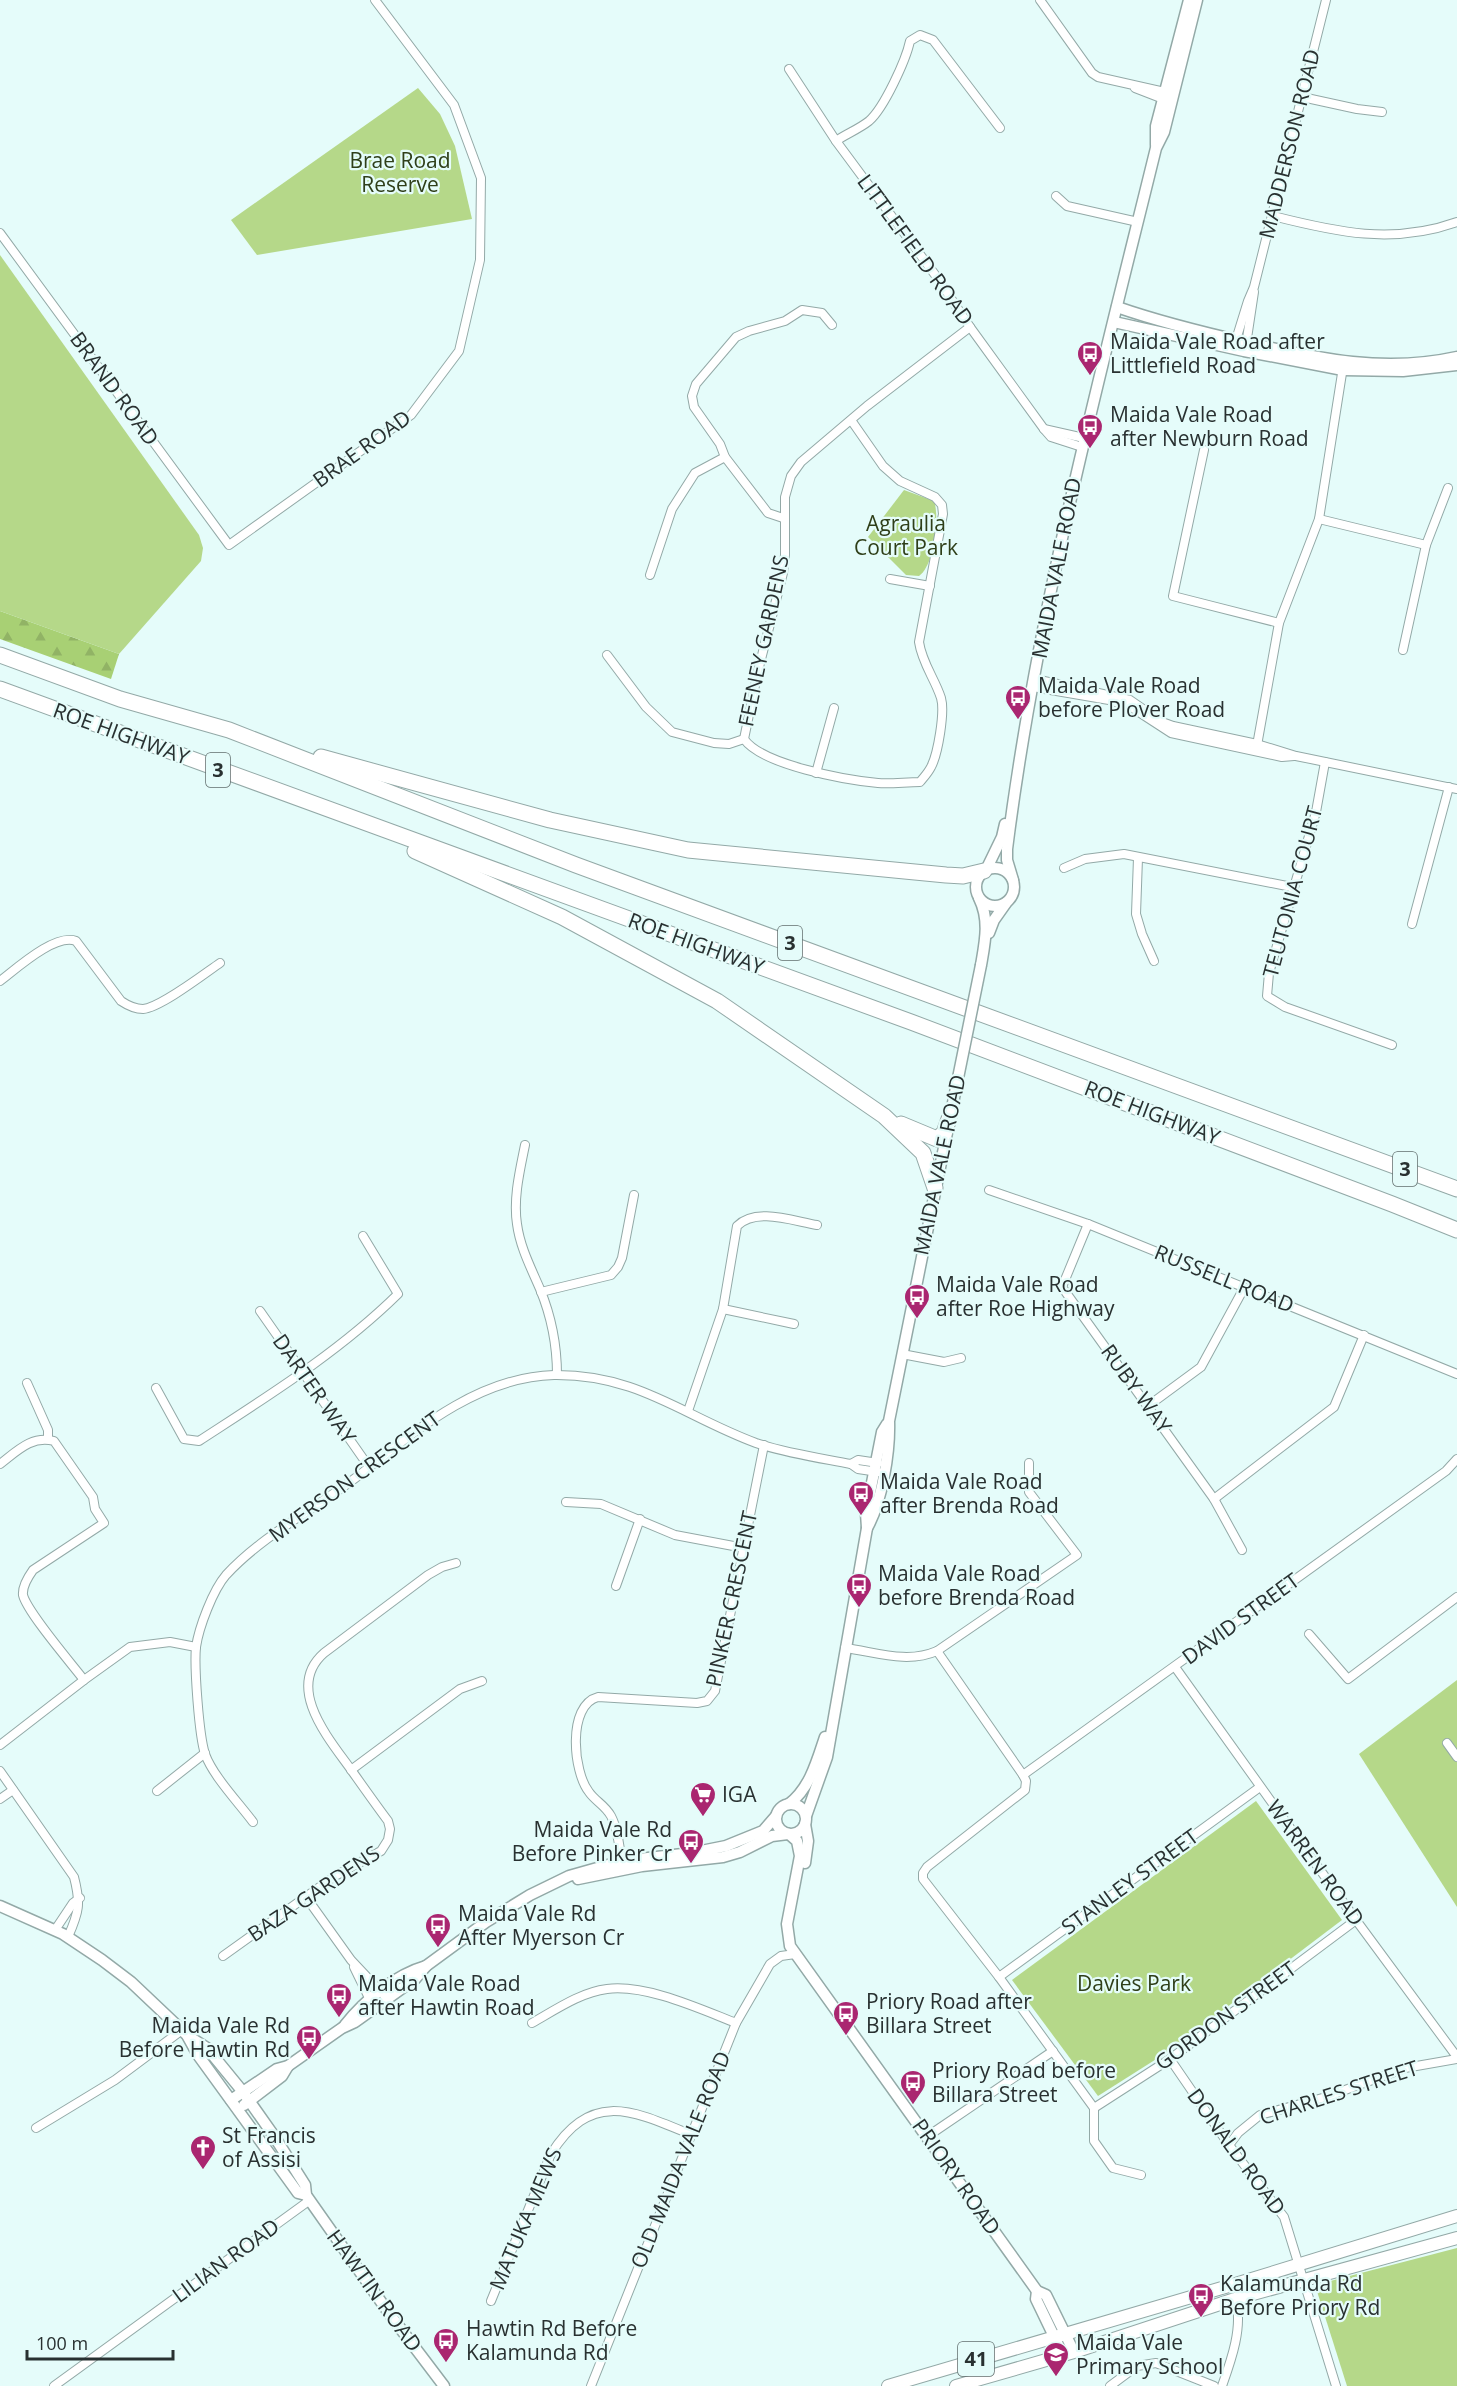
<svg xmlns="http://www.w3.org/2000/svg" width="1457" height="2386" viewBox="0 0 1457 2386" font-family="'Open Sans',sans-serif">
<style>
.forest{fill:url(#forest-firs)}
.park{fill:#b5d889}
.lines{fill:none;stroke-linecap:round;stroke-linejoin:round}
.street-casing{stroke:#93a9a7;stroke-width:10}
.secondary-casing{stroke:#93a9a7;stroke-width:13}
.primary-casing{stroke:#93a9a7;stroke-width:14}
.highway-casing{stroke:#93a9a7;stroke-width:17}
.street{stroke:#fff;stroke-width:8}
.secondary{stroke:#fff;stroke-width:10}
.primary{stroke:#fff;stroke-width:12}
.highway{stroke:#fff;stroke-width:15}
.secondary-bridge-casing{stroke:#93a9a7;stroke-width:13;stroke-linecap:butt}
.secondary-bridge{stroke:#fff;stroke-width:10}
.labels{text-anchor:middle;stroke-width:4.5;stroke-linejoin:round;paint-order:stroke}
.shield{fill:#e5fcfa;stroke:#616e6d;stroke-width:1.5}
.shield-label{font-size:20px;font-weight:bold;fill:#293131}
.street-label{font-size:21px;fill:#293131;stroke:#e5fcfa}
.park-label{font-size:21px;fill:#2f3f19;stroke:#e5fcfa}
.poi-label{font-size:21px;fill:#293131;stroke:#e5fcfa;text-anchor:start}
</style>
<defs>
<pattern id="forest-firs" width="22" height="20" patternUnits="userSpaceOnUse" patternTransform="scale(1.5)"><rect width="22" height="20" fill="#a8d074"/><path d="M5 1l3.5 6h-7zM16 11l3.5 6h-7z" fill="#91b365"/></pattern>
</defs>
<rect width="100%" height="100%" fill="#e5fcfa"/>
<path class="forest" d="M0,611L119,654L111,679L0,639Z"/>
<g class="park">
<path d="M418,88L440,114L455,146L472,219L257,255L231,220Z"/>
<path d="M0,255L199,535L203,548L201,561L119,654L0,611Z"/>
<path d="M904,490L934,501C940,517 934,566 919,576L906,575L868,537Z"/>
<path d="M1457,1680V1907L1359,1754Z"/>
<path d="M1256,1801L1342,1920L1169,2051L1098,2096L1012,1980Z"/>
<path d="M1457,2248V2386H1347L1315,2285Z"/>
</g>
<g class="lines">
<defs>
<g id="street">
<path d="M1040,0L1092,73L1098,77L1169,93"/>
<path d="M789,69L836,141L936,276L970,327L1044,429L1051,437L1082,447"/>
<path d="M1135,88L1166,100"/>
<path d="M1302,97L1357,109L1382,112"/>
<path d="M836,141C846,134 859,129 869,121C884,108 906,60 910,41L920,35L933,40L1000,128"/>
<path d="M1056,196L1067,206L1138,222"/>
<path d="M1273,216C1336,232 1393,245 1457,222"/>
<path d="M0,233L229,545L411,415L459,351L480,260L481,178L454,105L375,0"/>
<path d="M1235,343L1248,301L1254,287L1326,0"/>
<path d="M1246,345L1254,292"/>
<path d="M851,420L883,466L900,481L935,497L942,505L943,514L919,642C922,663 935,679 941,698C945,712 938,754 931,767C928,773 924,777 920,782C906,782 891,784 878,783C846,780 762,765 744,739L758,671L783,573L785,555V497L791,476L801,462L867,406L970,327"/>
<path d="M1044,429L1084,438"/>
<path d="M1204,450L1173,596L1279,623"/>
<path d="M783,518L768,513L725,457L720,444L694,407L692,396L696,384L736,337L749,331L785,321L802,310L822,313L832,325"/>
<path d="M1319,519L1426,545"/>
<path d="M650,575L672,509L695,473L725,457"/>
<path d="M890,579L930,586"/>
<path d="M1403,650L1426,545L1448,488"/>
<path d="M607,655L646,707L672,732L714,743L729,744L744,739"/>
<path d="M1035,679L1130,700L1162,722L1173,726L1257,744L1296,756L1457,789"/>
<path d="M1033,687L1109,700L1131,707L1171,733L1282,757L1294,756"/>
<path d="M1256,751L1279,623L1319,519L1343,367"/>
<path d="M1325,762L1316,812L1269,973L1267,996L1285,1007L1392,1045"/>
<path d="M816,773L834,708"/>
<path d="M1138,858L1136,914L1142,934L1154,961"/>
<path d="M1064,868L1085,859L1124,854L1292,887"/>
<path d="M1412,924L1449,787"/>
<path d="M0,981C16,969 55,933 76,941L121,1001C127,1005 135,1009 143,1009C160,1008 204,974 220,963"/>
<path d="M525,1145C520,1170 513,1198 517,1224C520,1247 531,1268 540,1289C552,1318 557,1345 557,1375"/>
<path d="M989,1190L1088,1224L1457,1374"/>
<path d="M1088,1224L1062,1287L1214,1499L1242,1550"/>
<path d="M541,1292L611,1275L618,1267L622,1258L634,1195"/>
<path d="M723,1309L794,1324"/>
<path d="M260,1311L369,1467"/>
<path d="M902,1354L944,1362L961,1358"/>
<path d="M27,1383L48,1430V1439"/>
<path d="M156,1388L184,1439L199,1441C268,1396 339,1352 398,1294L363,1236"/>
<path d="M1148,1406L1201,1367L1244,1288"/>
<path d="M688,1411L723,1309L737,1226C756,1207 793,1221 817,1225"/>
<path d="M0,1464C17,1451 32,1435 54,1441L93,1497L95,1509L104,1523L33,1570C28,1577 22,1586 23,1595C27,1612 71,1663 84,1680"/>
<path d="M851,1464L858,1460L878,1463"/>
<path d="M1214,1499L1334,1407L1364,1335"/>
<path d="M566,1502L601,1504L675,1535L744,1548"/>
<path d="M616,1586L640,1519"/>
<path d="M1309,1634L1348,1679L1457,1597"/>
<path d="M845,1648C876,1652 907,1664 937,1651L1023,1775L1026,1781L1025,1790L927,1867L923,1873V1879L999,1977L1094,2108V2141L1113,2168L1141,2175"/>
<path d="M937,1651L1077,1555L1029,1492V1463"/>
<path d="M1175,1667L1356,1920L1457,2057"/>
<path d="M1447,1743L1457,1757"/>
<path d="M0,1745L84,1680L130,1647L170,1642L196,1647"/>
<path d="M351,1770L460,1689L482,1681"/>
<path d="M0,1771L74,1877C81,1904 79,1912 68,1937"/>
<path d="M1023,1775L1446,1471L1457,1459"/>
<path d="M157,1791L205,1753"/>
<path d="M0,1799L13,1790"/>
<path d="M253,1822C238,1802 213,1776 205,1754C199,1735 194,1667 196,1647C199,1627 213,1590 226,1575C263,1535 315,1509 358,1476C415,1431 478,1377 554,1375C638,1374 683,1416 756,1443C785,1453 820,1458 851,1464L858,1469L878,1472"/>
<path d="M622,1865C620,1850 618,1829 611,1816C605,1805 595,1801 589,1792C573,1772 567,1705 598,1697L697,1703L707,1701L715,1691L764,1445"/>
<path d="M306,1897L351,1960L383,1994"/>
<path d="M55,1930L73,1903L80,1898"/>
<path d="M223,1956L335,1876L381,1851L388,1840L390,1829L388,1821C376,1805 364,1788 352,1771C330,1740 284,1688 324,1653L428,1575L442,1567L456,1563"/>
<path d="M354,1967L371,2002"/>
<path d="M999,1977L1260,1787"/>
<path d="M532,2023C555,2010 581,1992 607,1989C646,1984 700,2009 736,2023"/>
<path d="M1170,2059L1229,2145L1284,2217L1336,2386"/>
<path d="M1094,2108L1170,2059L1356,1920"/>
<path d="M36,2128L115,2080L182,2030"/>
<path d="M928,2136L1053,2051"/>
<path d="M1229,2145L1238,2133L1260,2115L1326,2097L1405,2068L1457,2059"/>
<path d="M491,2301L551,2154C591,2089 634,2111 692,2135"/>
<path d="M54,2386L310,2200"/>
<path d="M591,2386L736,2023L770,1964L781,1956L795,1954"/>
<path d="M1110,2386L1137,2366L1156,2363L1214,2386"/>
<path d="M1222,2386C1231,2361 1244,2325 1235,2299"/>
</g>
<g id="secondary">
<path d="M1156,145V126L1189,0"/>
<path d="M1117,307C1160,322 1205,333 1249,343C1320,359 1385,373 1457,357"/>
<path d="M1114,322L1244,351L1343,370L1403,371L1457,365"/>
<circle cx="995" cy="887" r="19"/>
<path d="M986,870L1002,837L1005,824"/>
<path d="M1013,880L1007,860V849C1037,611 1099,380 1156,148L1164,132L1197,0"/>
<path d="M979,898C990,920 985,942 981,965"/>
<path d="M989,933L994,920L1006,903"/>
<path d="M867,1528C882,1502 890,1452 889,1421L957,1083"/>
<path d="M789,1804C810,1788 817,1761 825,1737"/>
<circle cx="791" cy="1819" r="15"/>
<path d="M806,1816L827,1757L867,1528L866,1513L882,1432L887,1424"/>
<path d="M789,1834L797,1841L800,1856L787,1924L790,1946L1037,2291L1046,2295L1074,2352"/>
<path d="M805,1863L808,1841L805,1824"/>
<path d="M578,1879L642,1866L723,1857L740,1852L772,1836L788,1834"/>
<path d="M0,1906L63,1934L102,1960L131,1982L188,2036L207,2048L243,2092L274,2136L305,2185L306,2195L391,2316L444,2386"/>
<path d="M345,2025C365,2000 395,1975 426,1966"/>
<path d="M188,2037L198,2055L298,2193L306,2195"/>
<path d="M231,2100L277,2069L288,2066L342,2028L355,2022L415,1979L426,1966L486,1922L530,1895L569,1876L622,1861L691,1853L726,1846L763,1831L776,1816"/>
<path d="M244,2105L282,2076L288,2066"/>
<path d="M1037,2291L1036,2299L1063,2355"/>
</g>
<g id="primary">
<path d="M888,2386L1232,2285L1457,2216"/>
<path d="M956,2386L1074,2352L1235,2299L1457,2238"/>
</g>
<g id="highway">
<path d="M0,655L120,699L229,730L576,865L1457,1189"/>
<path d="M0,689L911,1022L1392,1204L1457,1230"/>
<path d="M321,757L550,820L688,850L946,875L963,876L984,871"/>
<path d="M415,851L562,917L717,1001L884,1116L923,1153L935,1188"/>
<path d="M901,1124L937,1139L944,1133L949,1119"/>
</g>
</defs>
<use href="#street" class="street-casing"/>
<use href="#secondary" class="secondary-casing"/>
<use href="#primary" class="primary-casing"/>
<use href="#highway" class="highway-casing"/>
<use href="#street" class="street"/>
<use href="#secondary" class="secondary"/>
<use href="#primary" class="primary"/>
<use href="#highway" class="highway"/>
<defs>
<path id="secondary-bridge" d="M957,1083L981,965"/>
</defs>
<use href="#secondary-bridge" class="secondary-bridge-casing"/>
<use href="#secondary-bridge" class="secondary-bridge"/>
</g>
<defs>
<symbol id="bus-pin" viewBox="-11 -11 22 30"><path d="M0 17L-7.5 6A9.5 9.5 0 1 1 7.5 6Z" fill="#aa2670" stroke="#e5fcfa"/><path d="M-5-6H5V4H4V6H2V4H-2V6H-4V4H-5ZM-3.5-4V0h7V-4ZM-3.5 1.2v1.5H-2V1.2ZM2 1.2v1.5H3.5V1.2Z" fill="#fff"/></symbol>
<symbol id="supermarket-pin" viewBox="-11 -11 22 30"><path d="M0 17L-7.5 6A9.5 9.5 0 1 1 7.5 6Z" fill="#aa2670" stroke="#e5fcfa"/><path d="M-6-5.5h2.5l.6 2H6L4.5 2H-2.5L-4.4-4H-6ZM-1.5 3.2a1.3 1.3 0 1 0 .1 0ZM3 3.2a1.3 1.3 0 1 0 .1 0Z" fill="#fff"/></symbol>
<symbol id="church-pin" viewBox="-11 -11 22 30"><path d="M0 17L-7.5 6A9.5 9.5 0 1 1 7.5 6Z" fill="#aa2670" stroke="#e5fcfa"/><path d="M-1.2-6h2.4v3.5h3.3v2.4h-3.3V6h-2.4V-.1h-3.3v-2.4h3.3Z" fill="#fff"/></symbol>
<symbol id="school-pin" viewBox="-11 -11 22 30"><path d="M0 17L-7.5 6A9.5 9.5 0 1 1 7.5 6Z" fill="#aa2670" stroke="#e5fcfa"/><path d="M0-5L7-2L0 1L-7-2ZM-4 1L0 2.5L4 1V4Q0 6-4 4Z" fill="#fff"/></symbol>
</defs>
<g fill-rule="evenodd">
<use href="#bus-pin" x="1075" y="339" width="30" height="40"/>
<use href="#bus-pin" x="1075" y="412" width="30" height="40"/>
<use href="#bus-pin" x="1003" y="683" width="30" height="40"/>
<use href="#bus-pin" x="902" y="1282" width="30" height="40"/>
<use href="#bus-pin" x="846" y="1479" width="30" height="40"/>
<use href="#bus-pin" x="844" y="1571" width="30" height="40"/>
<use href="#supermarket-pin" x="688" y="1780" width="30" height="40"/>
<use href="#bus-pin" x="676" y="1827" width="30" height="40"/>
<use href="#bus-pin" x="423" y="1911" width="30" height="40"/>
<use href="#bus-pin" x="324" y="1981" width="30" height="40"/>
<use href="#bus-pin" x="831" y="1999" width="30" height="40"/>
<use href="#bus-pin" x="294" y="2023" width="30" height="40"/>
<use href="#bus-pin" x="898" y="2068" width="30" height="40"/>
<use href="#church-pin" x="188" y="2133" width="30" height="40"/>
<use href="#bus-pin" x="1186" y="2281" width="30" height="40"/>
<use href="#bus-pin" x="431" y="2326" width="30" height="40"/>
<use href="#school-pin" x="1041" y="2340" width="30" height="40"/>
</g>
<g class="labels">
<g class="shield">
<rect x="206" y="753" width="24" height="34" rx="4.5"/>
<rect x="778" y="926" width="24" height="34" rx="4.5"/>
<rect x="1393" y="1152" width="24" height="34" rx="4.5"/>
<rect x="958" y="2342" width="36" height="34" rx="4.5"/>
</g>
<g class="shield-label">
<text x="218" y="777">3</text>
<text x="790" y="950">3</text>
<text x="1405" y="1176">3</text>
<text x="976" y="2366">41</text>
</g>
<g class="street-label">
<text transform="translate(1290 144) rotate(-76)" y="7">MADDERSON ROAD</text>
<text transform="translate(915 250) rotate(54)" y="7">LITTLEFIELD ROAD</text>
<text transform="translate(114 389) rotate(54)" y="7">BRAND ROAD</text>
<text transform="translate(362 449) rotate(-36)" y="7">BRAE ROAD</text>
<text transform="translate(1057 568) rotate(-79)" y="7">MAIDA VALE ROAD</text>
<text transform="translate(764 641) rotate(-78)" y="7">FEENEY GARDENS</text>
<text transform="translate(121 734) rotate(20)" y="7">ROE HIGHWAY</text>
<text transform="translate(1293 892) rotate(-75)" y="7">TEUTONIA COURT</text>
<text transform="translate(696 944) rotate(20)" y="7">ROE HIGHWAY</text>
<text transform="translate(1152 1113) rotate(21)" y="7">ROE HIGHWAY</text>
<text transform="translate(940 1165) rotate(-78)" y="7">MAIDA VALE ROAD</text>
<text transform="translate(1224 1279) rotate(22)" y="7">RUSSELL ROAD</text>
<text transform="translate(314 1389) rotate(55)" y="7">DARTER WAY</text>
<text transform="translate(1136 1389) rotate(54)" y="7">RUBY WAY</text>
<text transform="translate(355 1477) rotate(-36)" y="7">MYERSON CRESCENT</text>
<text transform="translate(732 1599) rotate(-78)" y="7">PINKER CRESCENT</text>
<text transform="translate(1241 1619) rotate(-36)" y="7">DAVID STREET</text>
<text transform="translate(1315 1863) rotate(54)" y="7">WARREN ROAD</text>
<text transform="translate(1130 1882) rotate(-36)" y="7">STANLEY STREET</text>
<text transform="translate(314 1894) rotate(-34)" y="7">BAZA GARDENS</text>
<text transform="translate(1226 2016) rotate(-36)" y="7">GORDON STREET</text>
<text transform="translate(1339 2093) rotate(-18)" y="7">CHARLES STREET</text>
<text transform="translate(1236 2152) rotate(54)" y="7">DONALD ROAD</text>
<text transform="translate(681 2160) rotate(-68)" y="7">OLD MAIDA VALE ROAD</text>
<text transform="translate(956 2177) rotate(55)" y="7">PRIORY ROAD</text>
<text transform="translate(526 2219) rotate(-67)" y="7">MATUKA MEWS</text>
<text transform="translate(226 2261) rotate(-36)" y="7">LILIAN ROAD</text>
<text transform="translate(374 2291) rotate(54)" y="7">HAWTIN ROAD</text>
</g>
<g class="park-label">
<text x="400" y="168">Brae Road<tspan x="400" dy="24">Reserve</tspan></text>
<text x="906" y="531">Agraulia<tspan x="906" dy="24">Court Park</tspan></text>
<text x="1134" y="1991">Davies Park</text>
</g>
<g class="poi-label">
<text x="1110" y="349">Maida Vale Road after<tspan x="1110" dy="24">Littlefield Road</tspan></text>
<text x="1110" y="422">Maida Vale Road<tspan x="1110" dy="24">after Newburn Road</tspan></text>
<text x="1038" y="693">Maida Vale Road<tspan x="1038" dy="24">before Plover Road</tspan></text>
<text x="936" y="1292">Maida Vale Road<tspan x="936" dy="24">after Roe Highway</tspan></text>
<text x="880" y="1489">Maida Vale Road<tspan x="880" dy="24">after Brenda Road</tspan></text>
<text x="878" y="1581">Maida Vale Road<tspan x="878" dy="24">before Brenda Road</tspan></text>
<text x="722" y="1802">IGA</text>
<text x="672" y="1837" text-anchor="end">Maida Vale Rd<tspan x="672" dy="24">Before Pinker Cr</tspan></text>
<text x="458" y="1921">Maida Vale Rd<tspan x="458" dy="24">After Myerson Cr</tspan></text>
<text x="358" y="1991">Maida Vale Road<tspan x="358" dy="24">after Hawtin Road</tspan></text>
<text x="866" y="2009">Priory Road after<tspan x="866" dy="24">Billara Street</tspan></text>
<text x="290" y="2033" text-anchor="end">Maida Vale Rd<tspan x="290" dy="24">Before Hawtin Rd</tspan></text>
<text x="932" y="2078">Priory Road before<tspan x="932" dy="24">Billara Street</tspan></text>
<text x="222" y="2143">St Francis<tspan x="222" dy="24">of Assisi</tspan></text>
<text x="1220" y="2291">Kalamunda Rd<tspan x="1220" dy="24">Before Priory Rd</tspan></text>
<text x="466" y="2336">Hawtin Rd Before<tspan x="466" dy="24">Kalamunda Rd</tspan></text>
<text x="1076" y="2350">Maida Vale<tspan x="1076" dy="24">Primary School</tspan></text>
</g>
</g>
<path d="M27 2350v9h146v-9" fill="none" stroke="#293131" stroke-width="3"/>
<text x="36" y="2350" font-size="18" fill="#293131" stroke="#e5fcfa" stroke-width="4.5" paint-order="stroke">100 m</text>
</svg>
